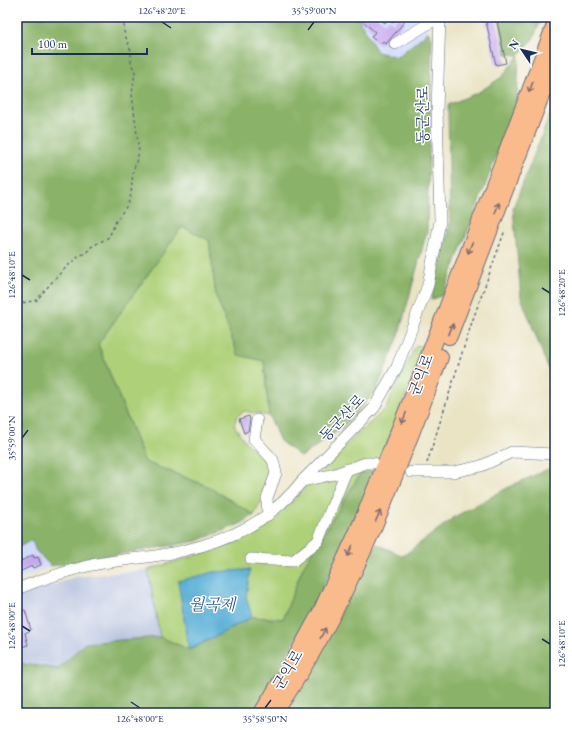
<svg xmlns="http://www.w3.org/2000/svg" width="572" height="730" viewBox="0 0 572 730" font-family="'EB Garamond','Noto Serif KR',serif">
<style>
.built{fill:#d0daf9}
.industrial{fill:#bac4de}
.green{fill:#aed078;stroke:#64806b}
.forest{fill:#8ab268;stroke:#527063}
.water{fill:#58afd5;stroke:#3a6f9a}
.building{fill:#c7a7ee}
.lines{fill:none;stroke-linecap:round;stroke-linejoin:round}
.minor-casing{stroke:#636e82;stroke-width:12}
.highway-casing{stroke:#636e82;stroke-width:18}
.path{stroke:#636e82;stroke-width:1.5;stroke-dasharray:3 3;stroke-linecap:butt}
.minor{stroke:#fff;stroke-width:11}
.highway{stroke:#fabb8c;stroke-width:16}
.oneway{stroke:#7f6e73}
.ticks{fill:none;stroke:#1b2f5e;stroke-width:1.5}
.labels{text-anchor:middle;stroke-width:3;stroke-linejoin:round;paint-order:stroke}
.street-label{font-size:15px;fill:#1b2f5e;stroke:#fff}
.water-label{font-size:16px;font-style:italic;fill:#305c88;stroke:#fff}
.neatline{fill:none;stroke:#1b2f5e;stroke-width:1.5}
.ticks-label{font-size:10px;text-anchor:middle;fill:#1b2f5e}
</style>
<rect width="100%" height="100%" fill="#fff"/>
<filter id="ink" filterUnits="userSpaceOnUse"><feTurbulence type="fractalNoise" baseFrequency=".025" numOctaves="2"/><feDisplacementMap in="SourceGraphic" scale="8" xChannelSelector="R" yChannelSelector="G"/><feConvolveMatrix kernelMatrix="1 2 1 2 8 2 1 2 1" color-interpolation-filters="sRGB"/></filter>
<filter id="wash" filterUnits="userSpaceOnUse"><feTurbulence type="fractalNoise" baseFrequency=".012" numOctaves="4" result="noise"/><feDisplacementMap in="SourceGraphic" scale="16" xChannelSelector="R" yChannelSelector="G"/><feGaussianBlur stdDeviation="0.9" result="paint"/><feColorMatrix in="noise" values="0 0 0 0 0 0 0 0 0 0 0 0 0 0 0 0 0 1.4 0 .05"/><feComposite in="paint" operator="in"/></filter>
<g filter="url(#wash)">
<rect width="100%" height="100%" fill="#eae4c5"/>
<g class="built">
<path d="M358,17H430L428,32L397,57L377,52Z"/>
<path d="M32,540L36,551L51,566L17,579V548Z"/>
</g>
<path class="industrial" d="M148,570L160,637L85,643L58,669L17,663V598L75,577Z"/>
<g class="green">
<path d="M182,226L209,239L216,296L264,361L269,416L244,411L237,416L234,425L247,444L269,461L265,495L254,515L207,486L145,462L98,344Z"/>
<path d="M416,345L425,347L377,470L303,567L283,619L252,617L246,597L249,570L214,572L185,630L189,650L160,637L148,570L235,543L293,501L327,463L386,408Z"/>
</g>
<g class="forest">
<path d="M17,17H358L377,52L397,57L428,32L432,37L427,231L398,338L376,391L343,427L301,457L280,441L269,416L264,361L238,355L216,296L209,240L182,227L98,344L145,462L207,486L254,515L242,523L197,541L51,566L36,551L32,540L17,548Z"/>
<path d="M499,17H542L533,39L519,55L517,102L443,295L431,300L450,225L448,105L479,92L502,77L519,55L506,54Z"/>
<path d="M555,102V380L552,378L521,297L513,208Z"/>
<path d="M555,466V713H285L377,544L403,556L456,516L513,485Z"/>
<path d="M377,470L339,557L256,713H17V663L58,669L85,643L160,637L190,650L252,617L283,619L303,567L360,474Z"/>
</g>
<path class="water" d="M243,570H250L246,597L252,617L189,650L178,581L214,572Z"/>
<g id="blocks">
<g class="building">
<path d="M358,17H377L385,23L388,19L393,23L398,17L405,21L386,44L383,41L380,44L371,37L375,32Z"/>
<path d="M485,17H496L506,63L496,65Z"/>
<path d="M249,416L250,420L248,431L244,433L239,419Z"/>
<path d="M33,555L34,558L38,557L41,565L33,568L32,566L17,573V563Z"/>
<path d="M25,610L31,630L25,633L28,645L17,648V612Z"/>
</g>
</g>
</g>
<g filter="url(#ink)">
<use href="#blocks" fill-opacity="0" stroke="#636e82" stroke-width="1"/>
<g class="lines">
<defs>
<g id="minor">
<path d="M395,44L439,17"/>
<path d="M257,420L254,439L273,460L276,473L267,498L268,515"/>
<path d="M411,472H454L481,466L512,452L555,454"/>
<path d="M303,481L335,474L366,463H374"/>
<path d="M251,559L293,561L318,541L347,469"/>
<path d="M17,589C42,579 66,571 92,565C121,559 152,558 182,551C230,540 271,521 302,481L374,408L397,367L428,285L440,221L437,110L440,17"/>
</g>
<g id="highway">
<path d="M449,336L555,59"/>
<path d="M262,713L295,659L321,612L362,522L424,369L555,25"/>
<path d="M274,713C349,604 394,479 440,357"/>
</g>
</defs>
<use href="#minor" class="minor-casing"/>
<use href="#highway" class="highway-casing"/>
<g class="path">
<path d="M17,304L37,300C45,289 75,255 86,253L91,247L109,237L116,221L128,204L131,194L133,172L139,152L132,94L135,72L131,63V51L124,32V23L121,17"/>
<path d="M427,463L472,322L505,230"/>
</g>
<use href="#minor" class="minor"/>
<use href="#highway" class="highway"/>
</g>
<defs><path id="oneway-shaft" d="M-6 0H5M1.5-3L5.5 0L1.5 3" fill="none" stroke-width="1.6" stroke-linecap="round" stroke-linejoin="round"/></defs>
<g class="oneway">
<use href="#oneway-shaft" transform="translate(531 87) rotate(111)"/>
<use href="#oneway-shaft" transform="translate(497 208) rotate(-69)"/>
<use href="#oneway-shaft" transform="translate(470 248) rotate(111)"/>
<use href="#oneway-shaft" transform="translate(451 329) rotate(-69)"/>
<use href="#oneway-shaft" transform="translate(404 418) rotate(112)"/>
<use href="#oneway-shaft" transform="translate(378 516) rotate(-66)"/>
<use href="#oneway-shaft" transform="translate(350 551) rotate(114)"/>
<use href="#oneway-shaft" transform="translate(323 633) rotate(-62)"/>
</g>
</g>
<path class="ticks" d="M162,22L171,28M308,30L314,22M22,275L30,280M542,288L550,293M22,438L28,430M22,626L30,631M542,639L550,644M131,702L140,708M265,708L271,700"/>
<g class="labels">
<g class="street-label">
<text transform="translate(423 115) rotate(-90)" y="5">동군산로</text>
<text transform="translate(421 375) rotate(-69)" y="5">군익로</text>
<text transform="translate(342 418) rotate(-47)" y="5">동군산로</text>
<text transform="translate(288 670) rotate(-59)" y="5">군익로</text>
</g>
<g class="water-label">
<text x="212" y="610">월곡제</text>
</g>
</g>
<rect width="572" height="730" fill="none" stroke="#fff" stroke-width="44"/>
<g transform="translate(522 50) rotate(305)" stroke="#ffffff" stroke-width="3" paint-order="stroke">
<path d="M0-3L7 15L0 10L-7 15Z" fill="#1b2f5e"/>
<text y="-6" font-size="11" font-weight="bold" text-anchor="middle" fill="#1b2f5e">N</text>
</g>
<path d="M32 48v6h115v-6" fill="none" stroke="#1b2f5e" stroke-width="2"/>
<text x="38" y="48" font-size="12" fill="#1b2f5e" stroke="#ffffff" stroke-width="3" paint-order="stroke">100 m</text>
<rect x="22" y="22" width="528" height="686" class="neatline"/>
<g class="ticks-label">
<text x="162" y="14">126°48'20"E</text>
<text x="314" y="14">35°59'00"N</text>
<text transform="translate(11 275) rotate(-90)" y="4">126°48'10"E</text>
<text transform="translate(561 293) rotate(-90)" y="4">126°48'20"E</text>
<text transform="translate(11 438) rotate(-90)" y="4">35°59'00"N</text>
<text transform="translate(11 626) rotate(-90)" y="4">126°48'00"E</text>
<text transform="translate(561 644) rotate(-90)" y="4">126°48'10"E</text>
<text x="140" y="722">126°48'00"E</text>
<text x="265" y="722">35°58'50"N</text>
</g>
</svg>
